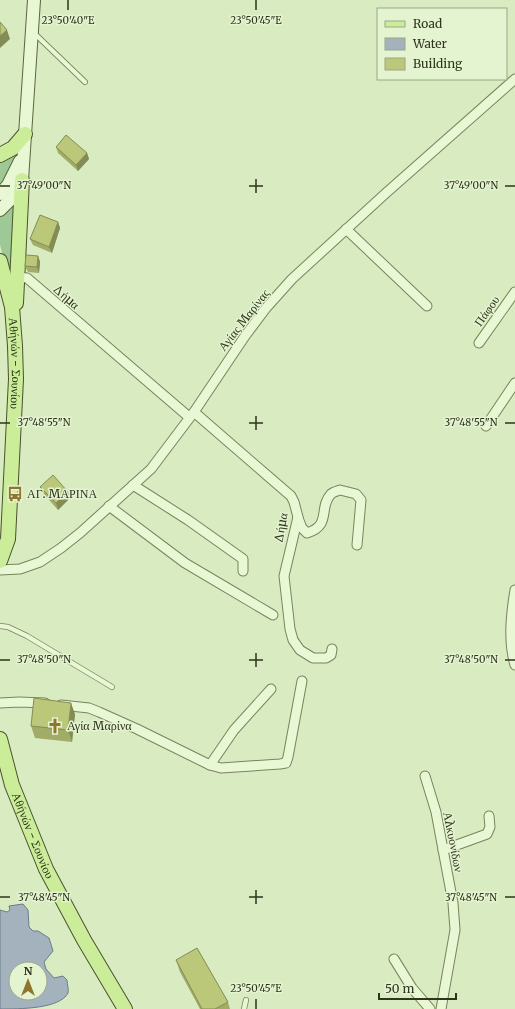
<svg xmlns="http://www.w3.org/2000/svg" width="515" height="1009" viewBox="0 0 515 1009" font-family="Merriweather,serif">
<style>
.green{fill:#9ec896}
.water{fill:#a4b2be;stroke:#6b7c8b;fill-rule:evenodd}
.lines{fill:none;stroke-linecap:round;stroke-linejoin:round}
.lane-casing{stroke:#79845a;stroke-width:6}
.street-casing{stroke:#79845a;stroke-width:11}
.secondary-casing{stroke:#5c653d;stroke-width:14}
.primary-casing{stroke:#4b522e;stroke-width:16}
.lane{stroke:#e8f7d4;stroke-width:4.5}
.street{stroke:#e8f7d4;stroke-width:9}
.secondary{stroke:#e8f7d4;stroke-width:12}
.primary{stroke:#cbed9a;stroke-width:14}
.wall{fill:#a2ac68}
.shaded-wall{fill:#848c55}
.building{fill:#bcc879;stroke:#848c55}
.ticks{fill:none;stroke:#2f341d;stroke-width:1.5}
.labels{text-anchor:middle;stroke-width:3;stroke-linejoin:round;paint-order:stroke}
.street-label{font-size:12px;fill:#2f341d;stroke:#e4f3d0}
.poi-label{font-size:12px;fill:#2f341d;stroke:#e4f3d0;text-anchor:start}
.ticks-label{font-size:10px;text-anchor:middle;fill:#2f341d;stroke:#e4f3d0;stroke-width:3;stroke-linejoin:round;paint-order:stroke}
</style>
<rect width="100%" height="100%" fill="#d9ebc1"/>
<g class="green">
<path d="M17,151L7,174L0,186V160Z"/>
<path d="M18,197L10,281L0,245V215Z"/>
</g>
<path class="water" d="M23,904L28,910L29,927L33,931H38L49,938L53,951L44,962L46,969L54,978L63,976L67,980C67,984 69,990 68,993C60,1009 19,1009 0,1009V910L7,912L10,910L9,906ZM16,969H40V993H16Z"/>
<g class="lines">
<defs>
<g id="lane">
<path d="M34,33L85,82"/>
<path d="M0,626L8,627L27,636L112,687"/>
<path d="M244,1009L246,1000"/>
</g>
<g id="street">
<path d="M346,229L427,306"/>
<path d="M17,277L27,278L189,417"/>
<path d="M479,343L515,292"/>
<path d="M194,412L269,477L291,496L294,502L298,517L284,576L290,629L293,640L300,650L313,658H326L331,655L332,649"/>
<path d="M486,426L515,383"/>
<path d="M133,485L188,520L243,559V571"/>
<path d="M109,506L185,563L273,615"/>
<path d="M298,518L302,528L307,533C332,525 318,508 331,494C333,492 337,491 340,490L356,494L361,500L357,545"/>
<path d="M0,570L20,569L40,562L61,548L80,533L151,469L194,412L245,336L266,308L292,279L386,193L515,79"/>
<path d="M515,590C511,614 508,641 515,665"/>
<path d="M0,703L19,702L45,703"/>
<path d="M61,705L89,708L99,712L137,729L210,765L221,768L280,764L286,763L288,757L302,681"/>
<path d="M210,765L234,730L271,689"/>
<path d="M425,776L436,812L453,903L455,930L441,1009"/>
<path d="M443,850L487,834L490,827L489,816"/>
<path d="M394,959L412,988L430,1009"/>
</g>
<g id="secondary">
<path d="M0,194L8,185L20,161"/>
<path d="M0,210L13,197L22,180L34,0"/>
</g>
<g id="primary">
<path d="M0,155L13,148L25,134"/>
<path id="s1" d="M0,261L12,307L15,346L16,379L8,539L0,561"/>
<path d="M16,303L22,180"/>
<path id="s2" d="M0,739L12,785L46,869L84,940L125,1009"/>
</g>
</defs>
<use href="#lane" class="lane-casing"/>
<use href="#street" class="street-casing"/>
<use href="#secondary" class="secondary-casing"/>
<use href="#primary" class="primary-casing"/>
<use href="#lane" class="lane"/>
<use href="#street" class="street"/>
<use href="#secondary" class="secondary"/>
<use href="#primary" class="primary"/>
</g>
<g class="wall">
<path d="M56,147L87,153L89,159L78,171L58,153Z"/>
<path d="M58,222L60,228L52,253L33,245L30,239Z"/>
<path d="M38,256L40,262L39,273L28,272L25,266Z"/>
<path d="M40,487L68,492L70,498L58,510L43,493Z"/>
<path d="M75,714L72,742L35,738L31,726Z"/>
<path d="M176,960L228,1002L230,1009H200L180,972Z"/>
</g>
<g class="shaded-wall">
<path d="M7,30L10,39L0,48V36Z"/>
<path d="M87,153L89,159L78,171L76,165Z"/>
<path d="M58,222L60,228L52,253L49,247Z"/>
<path d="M38,256L40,262L39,273L37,267Z"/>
<path d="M68,492L70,498L58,510L56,503Z"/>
<path d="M71,703L75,714L72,742L68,730Z"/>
</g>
<g class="building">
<path d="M0,22L7,30L0,36Z"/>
<path d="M66,135L87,153L76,165L56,147Z"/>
<path d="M40,215L58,222L49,247L30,239Z"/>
<path d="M26,255L38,256L37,267L25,266Z"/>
<path d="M53,475L68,492L56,503L40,487Z"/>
<path d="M34,698L71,703L68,730L31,726Z"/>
<path d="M197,948L228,1002L215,1009H202L176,960Z"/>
</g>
<path class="ticks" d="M68,0V10M256,0V10M256,179V193M0,186H10M249,186H263M505,186H515M256,416V430M0,423H10M249,423H263M505,423H515M256,653V667M0,660H10M249,660H263M505,660H515M256,890V904M0,897H10M249,897H263M505,897H515M256,999V1009"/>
<defs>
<symbol id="bus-bare" viewBox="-9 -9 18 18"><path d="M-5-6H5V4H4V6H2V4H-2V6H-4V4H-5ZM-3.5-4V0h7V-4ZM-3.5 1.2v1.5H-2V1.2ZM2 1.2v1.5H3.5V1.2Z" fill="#8f742d" stroke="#e4f3d0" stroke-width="2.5" paint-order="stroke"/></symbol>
<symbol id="church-bare" viewBox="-9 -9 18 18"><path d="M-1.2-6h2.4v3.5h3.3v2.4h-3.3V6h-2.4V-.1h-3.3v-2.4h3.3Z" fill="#8f742d" stroke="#e4f3d0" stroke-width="2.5" paint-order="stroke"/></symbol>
</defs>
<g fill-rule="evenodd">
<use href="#bus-bare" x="4" y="483" width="22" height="22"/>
<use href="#church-bare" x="44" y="715" width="22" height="22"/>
</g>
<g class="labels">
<g class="street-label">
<text transform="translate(66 297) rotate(41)" y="4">Δήμα</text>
<text transform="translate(487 311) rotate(-55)" y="4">Πάφου</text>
<text transform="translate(244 320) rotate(-52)" y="4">Αγίας Μαρίνας</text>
<text dy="4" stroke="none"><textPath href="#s1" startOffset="104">Αθήνών - Σουνίου</textPath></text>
<text transform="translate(281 528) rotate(-80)" y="4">Δήμα</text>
<text dy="4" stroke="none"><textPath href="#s2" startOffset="102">Αθήνών - Σουνίου</textPath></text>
<text transform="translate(453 842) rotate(79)" y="4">Αλκυονίδων</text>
</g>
<g class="poi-label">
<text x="27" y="498">ΑΓ. ΜΑΡΙΝΑ</text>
<text x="67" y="730">Αγία Μαρίνα</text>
</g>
</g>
<g class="ticks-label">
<text x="68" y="24">23°50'40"E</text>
<text x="256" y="24">23°50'45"E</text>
<text x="44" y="189">37°49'00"N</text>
<text x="471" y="189">37°49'00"N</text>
<text x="44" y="426">37°48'55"N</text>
<text x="471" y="426">37°48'55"N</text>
<text x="44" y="663">37°48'50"N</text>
<text x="471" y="663">37°48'50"N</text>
<text x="44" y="901">37°48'45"N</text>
<text x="471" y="901">37°48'45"N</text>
<text x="256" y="992">23°50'45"E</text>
</g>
<rect x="377" y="8" width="130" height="72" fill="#e4f3d0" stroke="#9ca788"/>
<rect x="385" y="21" width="20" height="6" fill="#cbed9a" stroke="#9ca788"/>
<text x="413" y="28" font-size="12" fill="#2f341d">Road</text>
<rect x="385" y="38" width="20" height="12" fill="#a4b2be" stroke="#9ca788"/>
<text x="413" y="48" font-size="12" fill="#2f341d">Water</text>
<rect x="385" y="58" width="20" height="12" fill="#bcc879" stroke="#9ca788"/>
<text x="413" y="68" font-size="12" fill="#2f341d">Building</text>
<g transform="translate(28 981)"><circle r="19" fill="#e4f3d0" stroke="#9ca788"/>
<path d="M0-3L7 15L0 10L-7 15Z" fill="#8f742d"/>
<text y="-6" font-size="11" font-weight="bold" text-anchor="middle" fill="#2f341d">N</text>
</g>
<path d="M379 993v6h77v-6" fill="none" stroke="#2f341d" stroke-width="2"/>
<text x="385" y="993" font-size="12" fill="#2f341d" stroke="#e4f3d0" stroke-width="3" paint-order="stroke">50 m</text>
</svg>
